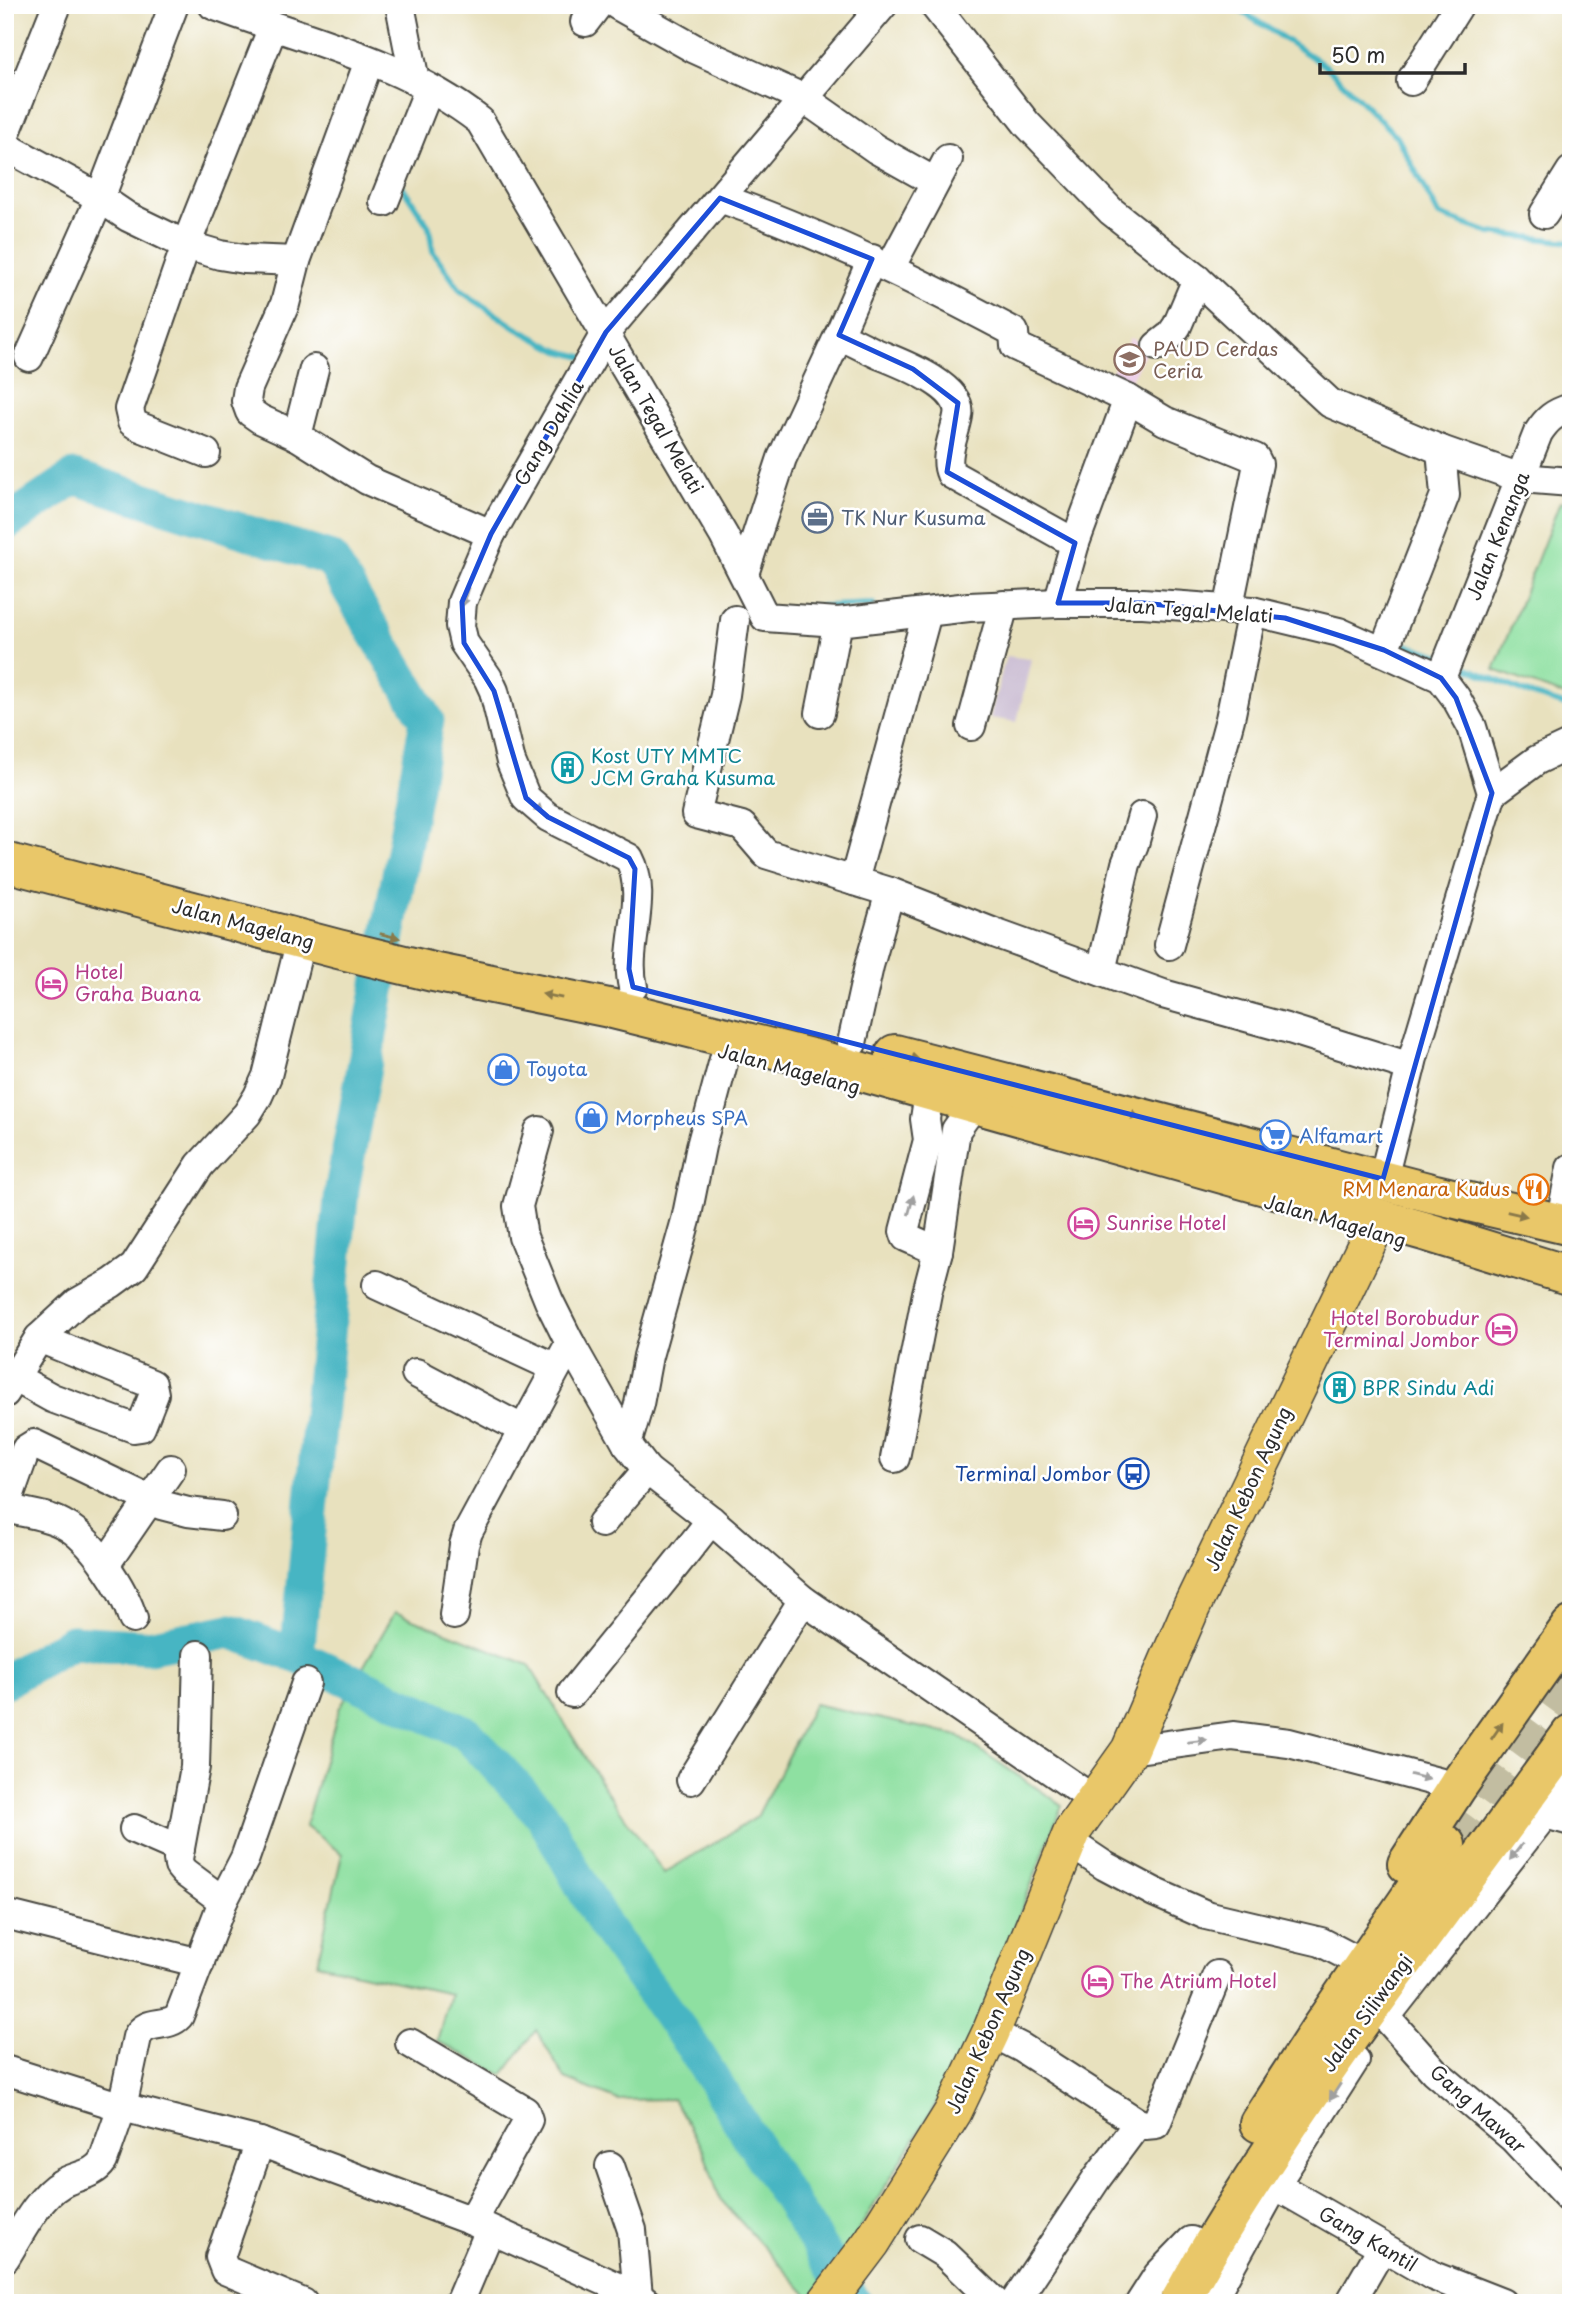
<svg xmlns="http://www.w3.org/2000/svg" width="1576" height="2308" viewBox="0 0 1576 2308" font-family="'Playpen Sans',sans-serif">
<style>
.built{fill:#edd1e9}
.industrial{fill:#ccbfd4}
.green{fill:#8ee0a1;stroke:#5c8666;stroke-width:2}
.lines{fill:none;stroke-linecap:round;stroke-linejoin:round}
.stream{stroke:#47b5c3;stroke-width:6}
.river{stroke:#47b5c3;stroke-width:35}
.highway-tunnel{stroke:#c2bda1;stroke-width:38;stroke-dasharray:38 19;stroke-linecap:butt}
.minor-casing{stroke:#474641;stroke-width:32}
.major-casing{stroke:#474641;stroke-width:40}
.highway-casing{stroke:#474641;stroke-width:42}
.minor{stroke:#fff;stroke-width:28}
.major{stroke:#e9c769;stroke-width:37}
.highway{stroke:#e9c769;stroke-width:38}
.oneway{fill:#a0a0a0}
.oneway2{fill:#8a794a}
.marked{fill:none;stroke:#1d4ed8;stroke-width:5;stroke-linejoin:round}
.labels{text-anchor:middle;stroke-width:5;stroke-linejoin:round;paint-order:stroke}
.education-label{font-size:19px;fill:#785e54;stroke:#fff;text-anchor:start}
.street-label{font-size:19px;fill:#2b2b2b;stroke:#fff}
.service-label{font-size:19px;fill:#4e5e75;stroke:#fff;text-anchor:start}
.culture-label{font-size:19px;fill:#0d838f;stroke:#fff;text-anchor:start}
.hotel-label{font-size:19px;fill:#b23c85;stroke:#fff;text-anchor:start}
.shop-label{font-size:19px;fill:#366cbe;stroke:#fff;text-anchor:start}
.food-label{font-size:19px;fill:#c56008;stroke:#fff;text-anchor:end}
.transit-label{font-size:19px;fill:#164399;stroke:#fff;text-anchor:end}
</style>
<rect width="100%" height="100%" fill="#fff"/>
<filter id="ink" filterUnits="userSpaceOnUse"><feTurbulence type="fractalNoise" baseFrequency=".0143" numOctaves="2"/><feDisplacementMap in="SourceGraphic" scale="14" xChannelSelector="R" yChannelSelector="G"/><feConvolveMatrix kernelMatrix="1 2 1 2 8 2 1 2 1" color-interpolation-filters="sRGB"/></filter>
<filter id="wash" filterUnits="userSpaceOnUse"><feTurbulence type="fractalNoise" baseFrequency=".00686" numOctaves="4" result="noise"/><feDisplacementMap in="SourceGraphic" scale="28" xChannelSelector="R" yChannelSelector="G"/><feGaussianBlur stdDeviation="1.57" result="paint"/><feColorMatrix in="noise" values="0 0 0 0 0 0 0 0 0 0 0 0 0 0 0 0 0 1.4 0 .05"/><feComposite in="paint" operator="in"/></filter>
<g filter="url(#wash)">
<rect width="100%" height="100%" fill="#e8e1be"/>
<path class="built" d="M1130,338L1148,347L1129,383L1111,373Z"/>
<path class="industrial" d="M1006,656L1031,659L1017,722L990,718Z"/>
<g class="green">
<path d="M1560,502L1571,503V698L1494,670Z"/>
<path d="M395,1612L529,1665L603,1786L664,1873L757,1817L814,1704L959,1736L1062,1805L964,2058L841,2259L810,2298L720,2199L703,2150L673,2099L618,2100L565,2079L536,2030L503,2075L437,2041L450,1994L317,1964L342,1854L305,1826L339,1709Z"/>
</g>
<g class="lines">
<g class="stream">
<path d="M1232,5L1326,66L1397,137L1439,215L1490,233L1571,242"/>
<path d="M400,183L429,227L433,252L461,291L516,328L559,351L583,357"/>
<path d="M807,607L873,604"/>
<path d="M1395,641L1441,656"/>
<path d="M1456,663L1529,694L1571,707"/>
</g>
<g class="river">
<path d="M5,524L74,477L331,559L427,720L342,1189L297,1656L466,1733L542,1815L604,1925L692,2046L855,2303"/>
<path d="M5,1681L72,1642L149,1647L230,1631L297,1656"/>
</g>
</g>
</g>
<g filter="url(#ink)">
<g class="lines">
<path class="highway-tunnel" d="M1446,1845L1571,1675"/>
<defs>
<g id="minor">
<path d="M213,5C303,39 404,61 480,121L724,536L765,617L838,622L969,607L1058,603H1143L1252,611L1339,632L1441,678L1456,698L1472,727L1492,793L1413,1058L1383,1179"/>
<path d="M400,5L415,81"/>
<path d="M617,5L695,49L805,99L876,149L935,182"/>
<path d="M934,5L1027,124L1111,211L1197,279L1330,403L1441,450L1445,495L1384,650"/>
<path d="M585,22L598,5"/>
<path d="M369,61L296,261L285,304L248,388L246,401L250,412L260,419L297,436L367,480L491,534"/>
<path d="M1411,81L1459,5"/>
<path d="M5,135L57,5"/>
<path d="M5,146L100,198L128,217L186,245L220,255L244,259L296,261"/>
<path d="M720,198C822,234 919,281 1014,332L1015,346L1128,399L1165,421L1255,458L1258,464L1228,610"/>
<path d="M384,202L429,89"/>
<path d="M1544,214L1571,171"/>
<path d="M872,259L839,335C852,341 865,348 878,354C900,363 964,386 958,416C955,434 943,457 951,474L1075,543"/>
<path d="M890,268L948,159"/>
<path d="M1157,346L1170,336L1177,326L1197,279"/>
<path d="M29,357L100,198L174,5"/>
<path d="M297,436L314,369"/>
<path d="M1441,450L1521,478L1571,482"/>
<path d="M206,453L138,426L132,422L129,409L186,245L273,27"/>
<path d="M744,574L782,458L839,335"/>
<path d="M1058,603L1075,543L1128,399"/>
<path d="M735,620L725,695L696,814L742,826L766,854L890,892L997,934L1163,994L1286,1028L1411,1067"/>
<path d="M1441,678L1538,433C1547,419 1554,413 1571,408"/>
<path d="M820,713L838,622"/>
<path d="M971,726L1004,605"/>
<path d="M1492,793L1537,760L1571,744"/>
<path d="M854,881L927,613"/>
<path d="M1169,945L1230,719L1252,611"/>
<path d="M1101,971L1126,864L1134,844L1142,816"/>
<path d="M633,987C623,945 650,898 629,858L548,817L526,798L511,762L494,691L488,678L464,643L460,626L462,602L491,534L606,332L883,5"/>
<path d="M852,1043L869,966L890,892"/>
<path d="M927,1106L925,1119L928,1140L904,1231L906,1237L938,1251"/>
<path d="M539,1131L518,1206L523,1237L549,1301L570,1343L627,1444L647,1470L711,1520L803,1600L1094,1800"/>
<path d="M1560,1224L1571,1168"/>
<path d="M377,1285L556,1368"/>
<path d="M5,1372L52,1398L134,1428L141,1427L154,1394L152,1384L39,1338"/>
<path d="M416,1373L524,1430"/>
<path d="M5,1393L39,1338L77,1303L112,1283L134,1267L200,1165L247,1114L258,1096L267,1076L301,939"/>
<path d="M627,1444L639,1404L648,1356L686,1220L701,1146L726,1052"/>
<path d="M895,1458L927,1293L938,1251L956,1130L966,1116"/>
<path d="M5,1508L26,1449L34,1444L161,1505L188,1512L222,1516"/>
<path d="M5,1508C24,1513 47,1515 63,1524C91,1538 124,1589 133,1619"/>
<path d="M602,1523L647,1470"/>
<path d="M105,1565L171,1469"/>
<path d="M454,1615L464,1545L468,1532L570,1343"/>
<path d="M198,1655L195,1767L178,1859L179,1866L184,1872L223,1901"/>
<path d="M572,1693C618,1635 666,1579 711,1520"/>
<path d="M1130,1750L1233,1736L1289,1743L1457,1787"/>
<path d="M691,1780L803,1600"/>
<path d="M1545,1814L1571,1821"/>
<path d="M134,1829L180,1849"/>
<path d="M1069,1842L1105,1866L1154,1892L1206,1915L1321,1942L1348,1956"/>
<path d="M5,1914L200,1963"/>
<path d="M1389,2013L1545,1814L1571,1777"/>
<path d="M1386,2017L1434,2071L1513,2138L1571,2200"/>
<path d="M991,2032L1022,2048L1138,2123L1145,2125L1156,2124L1217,1975"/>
<path d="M410,2043L525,2111L528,2120L472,2221"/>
<path d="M5,2070L122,2107L260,2142L472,2221L638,2296L647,2303"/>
<path d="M260,2142L220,2257L225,2270L303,2303"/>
<path d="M610,2166L632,2230L638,2296"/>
<path d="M1275,2185L1433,2276L1502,2303"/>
<path d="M920,2239L945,2254L996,2303"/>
<path d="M5,2258C19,2236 38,2197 61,2184C76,2175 93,2176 103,2161L122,2107L137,2037C146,2018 167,2029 179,2016L223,1901L245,1858L306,1683"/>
<path d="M459,2303L490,2230"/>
<path d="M1014,2303L1097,2178L1138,2123"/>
<path d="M1140,2303L1158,2275L1191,2241"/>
<path d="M1210,2303L1275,2185L1355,2060"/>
<path d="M1350,2303L1382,2248"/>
</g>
<path id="major" d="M826,2303L872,2242L953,2112L991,2032L1073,1830L1130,1750L1191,1608L1373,1231"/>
<g id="highway">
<path d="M5,862L338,949L433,972L609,1008L827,1062L1424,1231L1571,1276"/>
<path d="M895,1054L1435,1194L1571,1226"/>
<path d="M1407,1864L1457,1787L1571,1626"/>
<path d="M1259,2123L1322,2026L1446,1845"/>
<path d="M1179,2303C1210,2245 1246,2190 1282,2135C1373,1998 1475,1868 1571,1734"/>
</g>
</defs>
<use href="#minor" class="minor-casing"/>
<use href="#major" class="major-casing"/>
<use href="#highway" class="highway-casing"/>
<use href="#minor" class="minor"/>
<use href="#major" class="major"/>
<use href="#highway" class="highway"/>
</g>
<defs><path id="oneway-solid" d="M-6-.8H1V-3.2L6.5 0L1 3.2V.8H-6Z" transform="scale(1.75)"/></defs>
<g class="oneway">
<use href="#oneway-solid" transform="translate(465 597) rotate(108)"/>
<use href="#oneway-solid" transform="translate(535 806) rotate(42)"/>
<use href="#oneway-solid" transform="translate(911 1205) rotate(-75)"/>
<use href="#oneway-solid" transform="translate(1197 1741) rotate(-7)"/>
<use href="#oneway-solid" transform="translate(1420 1777) rotate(15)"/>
<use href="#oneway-solid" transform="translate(1516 1852) rotate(128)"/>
<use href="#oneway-solid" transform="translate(1335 2092) rotate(123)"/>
</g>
<g class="oneway2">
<use href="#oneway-solid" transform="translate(390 936) rotate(13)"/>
<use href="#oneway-solid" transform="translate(552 996) rotate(-168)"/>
<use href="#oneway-solid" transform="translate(910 1058) rotate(14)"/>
<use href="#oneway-solid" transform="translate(1130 1115) rotate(14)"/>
<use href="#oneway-solid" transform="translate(1517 1214) rotate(13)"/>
<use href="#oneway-solid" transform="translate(1497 1731) rotate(-55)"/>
</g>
</g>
<path class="marked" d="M720,198L872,259L839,335L913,369L958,403L947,472L1075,543L1058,603H1143L1285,618L1384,650L1441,678L1456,698L1492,793L1383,1179L633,987L629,969L635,869L629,858L548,817L526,798L494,691L464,643L462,602L491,534L606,332Z"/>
<defs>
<symbol id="school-ring" viewBox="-11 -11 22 22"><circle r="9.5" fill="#fff" stroke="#8d6e63" stroke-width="1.5"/><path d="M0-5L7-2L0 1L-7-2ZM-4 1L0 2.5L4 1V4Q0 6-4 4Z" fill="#8d6e63"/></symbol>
<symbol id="office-ring" viewBox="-11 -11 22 22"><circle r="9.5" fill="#fff" stroke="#5c6f8a" stroke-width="1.5"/><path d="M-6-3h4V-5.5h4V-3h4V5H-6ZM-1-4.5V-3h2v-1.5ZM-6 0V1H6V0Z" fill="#5c6f8a"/></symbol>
<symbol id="building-ring" viewBox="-11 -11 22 22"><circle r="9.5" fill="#fff" stroke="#0f9aa8" stroke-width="1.5"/><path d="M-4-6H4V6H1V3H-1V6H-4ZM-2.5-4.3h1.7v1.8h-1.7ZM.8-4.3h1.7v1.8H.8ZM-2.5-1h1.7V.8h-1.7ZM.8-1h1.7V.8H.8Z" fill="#0f9aa8"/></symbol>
<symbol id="hotel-ring" viewBox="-11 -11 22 22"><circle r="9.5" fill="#fff" stroke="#d1479c" stroke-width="1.5"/><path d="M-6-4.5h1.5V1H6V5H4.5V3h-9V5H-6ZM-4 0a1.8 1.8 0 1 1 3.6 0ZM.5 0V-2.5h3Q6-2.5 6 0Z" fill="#d1479c"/></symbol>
<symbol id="shop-ring" viewBox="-11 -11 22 22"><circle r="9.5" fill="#fff" stroke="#3f7fe0" stroke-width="1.5"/><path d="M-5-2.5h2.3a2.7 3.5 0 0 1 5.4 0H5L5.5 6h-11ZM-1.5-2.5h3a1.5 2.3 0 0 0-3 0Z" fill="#3f7fe0"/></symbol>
<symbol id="supermarket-ring" viewBox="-11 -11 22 22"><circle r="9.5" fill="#fff" stroke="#3f7fe0" stroke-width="1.5"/><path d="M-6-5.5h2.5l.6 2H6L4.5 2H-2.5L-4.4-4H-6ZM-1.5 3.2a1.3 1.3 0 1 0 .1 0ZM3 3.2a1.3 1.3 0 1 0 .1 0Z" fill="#3f7fe0"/></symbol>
<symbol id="restaurant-ring" viewBox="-11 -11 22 22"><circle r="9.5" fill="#fff" stroke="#e8710a" stroke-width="1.5"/><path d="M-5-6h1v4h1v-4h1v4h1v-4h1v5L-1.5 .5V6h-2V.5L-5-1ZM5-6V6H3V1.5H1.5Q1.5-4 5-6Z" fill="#e8710a"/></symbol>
<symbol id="bus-ring" viewBox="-11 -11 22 22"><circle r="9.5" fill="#fff" stroke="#1a4fb4" stroke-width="1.5"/><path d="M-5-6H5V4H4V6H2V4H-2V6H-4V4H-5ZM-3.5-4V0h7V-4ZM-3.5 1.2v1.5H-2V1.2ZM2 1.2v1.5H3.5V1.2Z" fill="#1a4fb4"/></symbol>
</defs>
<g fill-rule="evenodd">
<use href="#school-ring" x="1112" y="342" width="35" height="35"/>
<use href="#office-ring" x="800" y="500" width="35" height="35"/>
<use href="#building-ring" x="550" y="750" width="35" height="35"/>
<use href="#hotel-ring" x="34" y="966" width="35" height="35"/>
<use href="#shop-ring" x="486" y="1052" width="35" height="35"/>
<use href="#shop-ring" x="574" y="1100" width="35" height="35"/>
<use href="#supermarket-ring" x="1258" y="1118" width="35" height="35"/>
<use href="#restaurant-ring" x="1516" y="1172" width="35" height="35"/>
<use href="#hotel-ring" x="1066" y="1206" width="35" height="35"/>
<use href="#hotel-ring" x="1484" y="1312" width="35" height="35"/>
<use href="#building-ring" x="1322" y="1370" width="35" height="35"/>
<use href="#bus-ring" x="1116" y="1456" width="35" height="35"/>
<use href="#hotel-ring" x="1080" y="1964" width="35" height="35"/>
</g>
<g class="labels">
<g class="education-label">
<text x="1153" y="356">PAUD Cerdas<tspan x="1153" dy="22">Ceria</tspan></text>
</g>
<g class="street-label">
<text transform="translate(656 419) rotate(60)" y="7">Jalan Tegal Melati</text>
<text transform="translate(549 433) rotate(-60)" y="7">Gang Dahlia</text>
<text transform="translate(1498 536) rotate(-68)" y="7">Jalan Kenanga</text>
<text transform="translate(1189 610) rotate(4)" y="7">Jalan Tegal Melati</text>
<text transform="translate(243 924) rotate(15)" y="7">Jalan Magelang</text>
<text transform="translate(789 1069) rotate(15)" y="7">Jalan Magelang</text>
<text transform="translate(1335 1221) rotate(16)" y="7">Jalan Magelang</text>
<text transform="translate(1248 1489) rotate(-65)" y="7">Jalan Kebon Agung</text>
<text transform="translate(1367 2013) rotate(-54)" y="7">Jalan Siliwangi</text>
<text transform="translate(988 2031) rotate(-66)" y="7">Jalan Kebon Agung</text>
<text transform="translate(1478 2109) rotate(42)" y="7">Gang Mawar</text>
<text transform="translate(1368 2239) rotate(30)" y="7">Gang Kantil</text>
</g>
<g class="service-label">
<text x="841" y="525">TK Nur Kusuma</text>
</g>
<g class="culture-label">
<text x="591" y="763">Kost UTY MMTC<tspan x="591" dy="22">JCM Graha Kusuma</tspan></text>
<text x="1362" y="1395">BPR Sindu Adi</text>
</g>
<g class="hotel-label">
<text x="75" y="979">Hotel<tspan x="75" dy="22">Graha Buana</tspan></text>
<text x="1106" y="1230">Sunrise Hotel</text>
<text x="1479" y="1325" text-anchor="end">Hotel Borobudur<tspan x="1479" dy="22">Terminal Jombor</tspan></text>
<text x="1120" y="1988">The Atrium Hotel</text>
</g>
<g class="shop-label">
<text x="526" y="1076">Toyota</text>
<text x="615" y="1125">Morpheus SPA</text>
<text x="1299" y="1143">Alfamart</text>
</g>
<g class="food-label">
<text x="1510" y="1196">RM Menara Kudus</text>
</g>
<g class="transit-label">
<text x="1111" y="1481">Terminal Jombor</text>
</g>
</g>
<rect width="1576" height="2308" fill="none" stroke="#fff" stroke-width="28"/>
<path d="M1320 63v10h145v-10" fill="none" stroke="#2b2b2b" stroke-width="3.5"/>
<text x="1331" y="63" font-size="21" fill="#2b2b2b" stroke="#ffffff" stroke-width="5" paint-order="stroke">50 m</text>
</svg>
